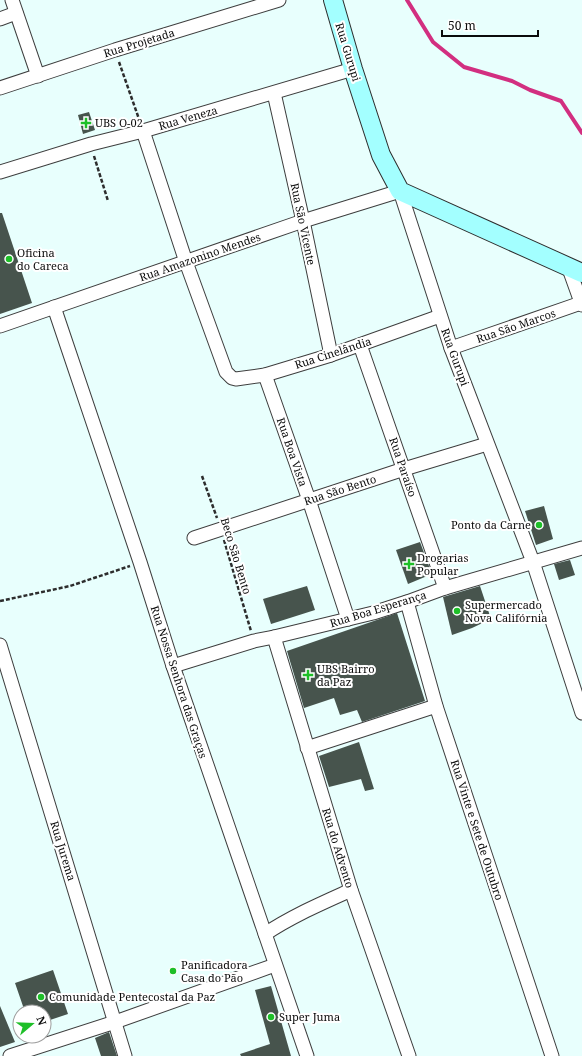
<svg xmlns="http://www.w3.org/2000/svg" width="582" height="1056" viewBox="0 0 582 1056" font-family="'Noto Serif',serif">
<style>
.lines{fill:none;stroke-linecap:round;stroke-linejoin:round}
.stream{stroke:#d22f80;stroke-width:4}
.building{fill:#47544d}
.street-casing{stroke:#3e3e3e;stroke-width:15}
.secondary-casing{stroke:#2d2d2d;stroke-width:20}
.path{stroke:#2d2d2d;stroke-width:2.5;stroke-dasharray:4 2;stroke-linecap:butt}
.street{stroke:#fff;stroke-width:13}
.secondary{stroke:#a3ffff;stroke-width:18}
.poi-dot{fill:#1ebf28;stroke:#fff;stroke-width:1.5}
.labels{text-anchor:middle;stroke-width:4;stroke-linejoin:round;paint-order:stroke}
.street-label{font-size:11px;fill:#0b0b0b;stroke:#fff}
.poi-label{font-size:11px;fill:#0b0b0b;stroke:#fff;text-anchor:start}
</style>
<rect width="100%" height="100%" fill="#e8fffd"/>
<g class="lines">
<path class="stream" d="M407,0L433,42L464,67L512,81L530,90L561,101L582,133"/>
</g>
<g class="building">
<path d="M89,112L95,130L83,134L78,115Z"/>
<path d="M0,213H2L32,303L0,314Z"/>
<path d="M544,506L553,539L536,545L525,511Z"/>
<path d="M420,542L432,574L408,584L396,550Z"/>
<path d="M570,560L575,575L559,580L554,564Z"/>
<path d="M307,586L315,610L271,624L263,599Z"/>
<path d="M480,586L491,619L472,628L452,635L443,597Z"/>
<path d="M397,613L425,701L362,722L357,710L340,715L334,698L304,708L287,651Z"/>
<path d="M359,742L374,789L365,791L361,779L329,787L319,756Z"/>
<path d="M53,970L68,1014L44,1022V1012H25L15,983Z"/>
<path d="M271,986L291,1056H241L240,1054L270,1044L255,990Z"/>
<path d="M0,1006L15,1042L0,1047Z"/>
<path d="M109,1032L117,1056H101L95,1038Z"/>
</g>
<g class="lines">
<defs>
<g id="street">
<path d="M12,0L38,76"/>
<path d="M0,19L16,13"/>
<path d="M0,88L115,50L279,0"/>
<path d="M274,93L303,221L331,355"/>
<path d="M143,131L186,262L226,372L232,378L236,379L265,375L331,355L440,316"/>
<path d="M0,172L91,144L143,131L353,69"/>
<path d="M568,266L582,305"/>
<path d="M54,307L140,562L173,666L307,1056"/>
<path d="M0,326L303,221L400,191L451,348L533,562L582,713"/>
<path d="M360,345L445,588"/>
<path d="M451,348L581,303"/>
<path d="M265,375L309,500L348,619"/>
<path d="M194,538L404,469L487,444"/>
<path d="M407,602L436,706L552,1056"/>
<path d="M274,637L351,890L409,1056"/>
<path d="M0,645L125,1056"/>
<path d="M173,666L254,641L274,637L373,613L407,602L445,588L582,548"/>
<path d="M307,748L436,706"/>
<path d="M265,934C292,916 320,904 351,890"/>
<path d="M10,1056L115,1022L275,965"/>
</g>
<path id="secondary" d="M333,0L353,69L381,155L400,191L582,273"/>
</defs>
<use href="#street" class="street-casing"/>
<use href="#secondary" class="secondary-casing"/>
<g class="path">
<path d="M119,62L139,119"/>
<path d="M94,156L108,201"/>
<path d="M202,476L217,518"/>
<path d="M224,540L251,631"/>
<path d="M0,601L70,586L130,566"/>
</g>
<use href="#street" class="street"/>
<use href="#secondary" class="secondary"/>
</g>
<g class="poi-dot">
<path d="M84 117h4v4h4v4h-4v4h-4v-4h-4v-4h4z"/>
<circle cx="9" cy="259" r="4"/>
<circle cx="539" cy="525" r="4"/>
<path d="M407 558h4v4h4v4h-4v4h-4v-4h-4v-4h4z"/>
<circle cx="457" cy="611" r="4"/>
<path d="M306 669h4v4h4v4h-4v4h-4v-4h-4v-4h4z"/>
<circle cx="173" cy="971" r="4"/>
<circle cx="41" cy="997" r="4"/>
<circle cx="271" cy="1017" r="4"/>
</g>
<g class="labels">
<g class="street-label">
<text transform="translate(139 43) rotate(-17)" y="4">Rua Projetada</text>
<text transform="translate(348 52) rotate(73)" y="4">Rua Gurupi</text>
<text transform="translate(188 118) rotate(-16)" y="4">Rua Veneza</text>
<text transform="translate(303 224) rotate(78)" y="4">Rua São Vicente</text>
<text transform="translate(200 257) rotate(-19)" y="4">Rua Amazonino Mendes</text>
<text transform="translate(516 326) rotate(-19)" y="4">Rua São Marcos</text>
<text transform="translate(333 353) rotate(-18)" y="4">Rua Cinelândia</text>
<text transform="translate(455 357) rotate(70)" y="4">Rua Gurupi</text>
<text transform="translate(292 452) rotate(71)" y="4">Rua Boa Vista</text>
<text transform="translate(403 467) rotate(71)" y="4">Rua Paraíso</text>
<text transform="translate(340 490) rotate(-18)" y="4">Rua São Bento</text>
<text transform="translate(236 556) rotate(73)" y="4">Beco São Bento</text>
<text transform="translate(378 609) rotate(-17)" y="4">Rua Boa Esperança</text>
<text transform="translate(179 682) rotate(72)" y="4">Rua Nossa Senhora das Graças</text>
<text transform="translate(477 830) rotate(72)" y="4">Rua Vinte e Sete de Outubro</text>
<text transform="translate(338 848) rotate(73)" y="4">Rua do Advento</text>
<text transform="translate(63 851) rotate(73)" y="4">Rua Jurema</text>
</g>
<g class="poi-label">
<text x="95" y="127">UBS O-02</text>
<text x="17" y="257">Oficina<tspan x="17" dy="13">do Careca</tspan></text>
<text x="531" y="529" text-anchor="end">Ponto da Carne</text>
<text x="417" y="562">Drogarias<tspan x="417" dy="13">Popular</tspan></text>
<text x="465" y="609">Supermercado<tspan x="465" dy="13">Nova Califórnia</tspan></text>
<text x="317" y="673">UBS Bairro<tspan x="317" dy="13">da Paz</tspan></text>
<text x="181" y="969">Panificadora<tspan x="181" dy="13">Casa do Pão</tspan></text>
<text x="49" y="1001">Comunidade Pentecostal da Paz</text>
<text x="279" y="1021">Super Juma</text>
</g>
</g>
<g transform="translate(32 1024) rotate(71)"><circle r="19" fill="#ffffff" stroke="#9d9d9d"/>
<path d="M0-3L7 15L0 10L-7 15Z" fill="#1ebf28"/>
<text y="-6" font-size="11" font-weight="bold" text-anchor="middle" fill="#0b0b0b">N</text>
</g>
<path d="M442 30v6h96v-6" fill="none" stroke="#0b0b0b" stroke-width="2"/>
<text x="448" y="30" font-size="12" fill="#0b0b0b" stroke="#ffffff" stroke-width="3" paint-order="stroke">50 m</text>
</svg>
